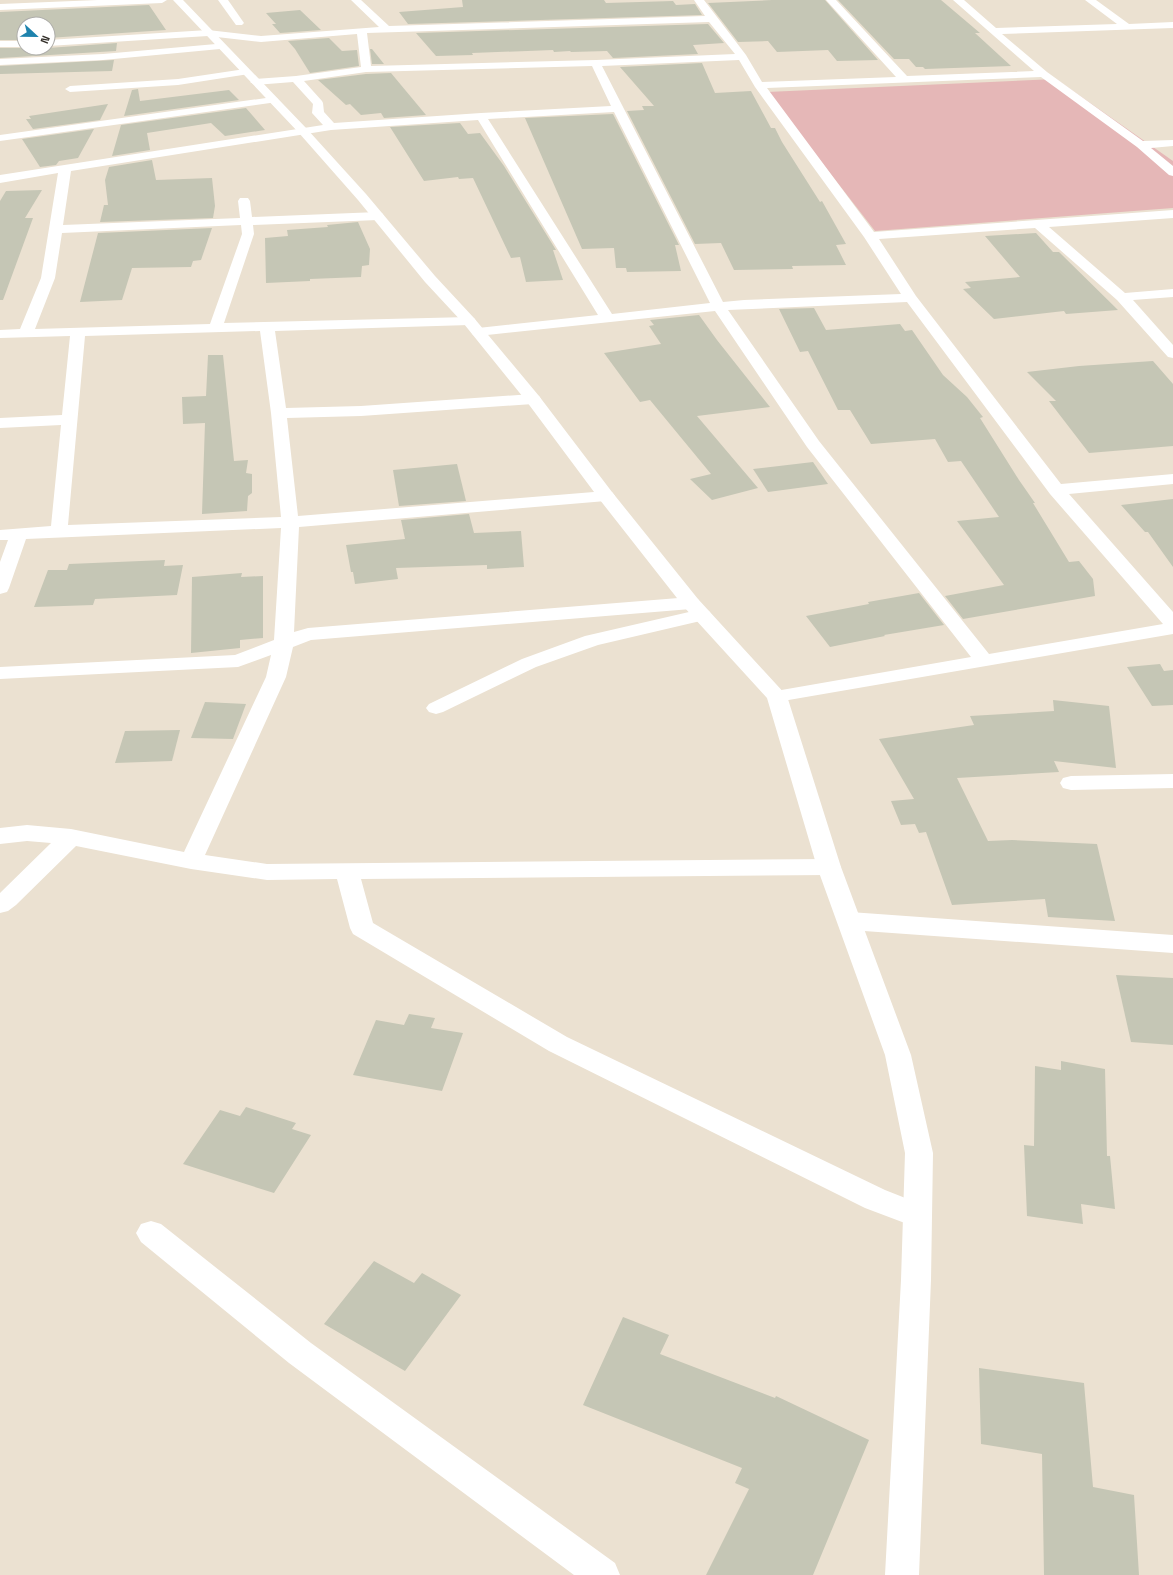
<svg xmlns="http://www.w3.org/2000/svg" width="1173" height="1575" viewBox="0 0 1173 1575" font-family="'Space Grotesk',sans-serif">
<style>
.green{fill:#e5b7b7}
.building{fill:#c5c6b5}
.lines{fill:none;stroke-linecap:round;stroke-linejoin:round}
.minor{fill:#fff;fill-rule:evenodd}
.tertiary{fill:#fff;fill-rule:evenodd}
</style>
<rect width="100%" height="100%" fill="#ebe1d1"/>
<path class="green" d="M1056,79L1173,161V208L875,231L767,92Z"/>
<g class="building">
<path d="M462,0H604L606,3L673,1L676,5L695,4L702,15L408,24L399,12L463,7Z"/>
<path d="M772,0H825L878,60L837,61L828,50L777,52L768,41L738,42L708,3Z"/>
<path d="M838,0H941L980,33H975L1011,66L925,69L923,67H916L909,59H894Z"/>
<path d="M149,5L166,30L48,38V24H24V40H0V12Z"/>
<path d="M300,10L321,30L280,33L272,24H276L266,13Z"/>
<path d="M708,24L724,43L693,45L698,54L613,58L607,51L571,52L570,51L554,52L553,50L472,53L473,55L436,56L416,33Z"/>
<path d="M329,38L342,51L357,50L359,66L310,73L295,49L288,41Z"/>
<path d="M117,43L116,51L0,58V48H48Z"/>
<path d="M370,49H372L384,64H372Z"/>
<path d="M114,60L112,71L0,74V66Z"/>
<path d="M702,63L715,93L751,91L771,128H775L782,142L820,202L822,201L846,244L836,245L846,265L792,266L793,269L734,270L721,243L695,244L627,111L644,110L642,106H654L620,67Z"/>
<path d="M391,73L426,115L384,118L381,113L361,115L350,104L346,105L318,80L366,74Z"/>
<path d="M138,89L140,101L229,90L239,100L124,116L132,90Z"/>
<path d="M108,104L100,120L33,129L26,119H31L29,116Z"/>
<path d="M246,108L265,130L225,136L211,123L147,133L150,150L112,156L121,125Z"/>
<path d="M613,114L679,245H675L681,271L627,272L626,268H616L614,248L582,249L525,118Z"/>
<path d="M460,123L468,134L480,133L504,166L556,250H553L563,280L526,282L520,257L511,258L473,178L459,179L458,177L424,181L390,127Z"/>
<path d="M94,129L78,158L59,161L56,165L40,167L22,139Z"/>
<path d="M152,160L156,180L212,178L215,206L213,218L100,222L104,205H108L105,180L109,167Z"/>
<path d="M42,190L25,218H33L3,300H0V201L6,191Z"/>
<path d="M358,222L370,249L369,265L362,266L361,277L310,279V281L266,283L265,238L288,236L287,230L328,227L327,225Z"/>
<path d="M212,228L201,260L193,261L191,267L132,268L122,300L80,302L98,233Z"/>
<path d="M1036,233L1053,252H1059L1118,310L1066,314L1064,311L994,319L963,289L971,288L965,282L1020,277L985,236Z"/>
<path d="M814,308L826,330L900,324L905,331L912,330L943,375L967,397L983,417L980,418L1019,480L1035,503H1033L1069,562L1079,561L1093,579L1095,596L963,619L945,596L1004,585L957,521L999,517L961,461L948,462L935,439L871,444L850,410H838L808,351L800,352L779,309Z"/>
<path d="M699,315L717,340L770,407L697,416L758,488L712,500L690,479L711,474L650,400L640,402L604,353L661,344L649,326L654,325L650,320Z"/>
<path d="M208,355H223L234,461L248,460L246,473L252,474V493L248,496L247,511L202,514L205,423L183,424L182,397L206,396Z"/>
<path d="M1153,361L1173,384V446L1089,453L1049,401H1056L1027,372L1079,366Z"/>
<path d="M813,462L828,484L768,492L753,469Z"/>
<path d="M457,464L466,501L399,506L393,470Z"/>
<path d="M1173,499V567L1148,532H1145L1121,505Z"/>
<path d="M469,514L474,533L521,531L524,567L487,569V565L396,568L398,579L355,584L353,572H351L346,545L405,539L401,520Z"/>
<path d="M165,560L164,566L183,565L177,595L95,599L93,605L34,607L48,570H67L69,564Z"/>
<path d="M242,573L241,577L263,576V638L240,640V648L191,653L192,577Z"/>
<path d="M919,593L944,625L884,635L885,636L830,647L806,616L869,604L868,602Z"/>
<path d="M1160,664L1164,671L1173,670V705L1152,706L1127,667Z"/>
<path d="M1053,700L1109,706L1116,768L1054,761L1059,772L957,778L988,841L1012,840L1097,844L1115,921L1048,917L1045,899L952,905L926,832L919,833L915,824L901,825L891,801L914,799L879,739L974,725L970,716L1054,711Z"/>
<path d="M205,702L246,704L233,739L191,738Z"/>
<path d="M180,730L172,761L115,763L125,731Z"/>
<path d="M1116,975L1173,978V1045L1131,1042Z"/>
<path d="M409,1014L435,1018L431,1028L463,1033L442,1091L353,1075L376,1020L404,1025Z"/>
<path d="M1061,1061L1105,1069L1107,1156H1110L1115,1209L1081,1204L1083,1224L1027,1216L1024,1145L1034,1146L1035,1066L1061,1070Z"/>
<path d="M246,1107L296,1123L292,1129L311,1135L274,1193L183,1164L220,1110L240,1116Z"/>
<path d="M374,1261L414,1283L422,1273L461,1295L405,1371L324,1324Z"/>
<path d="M623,1317L669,1335L660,1354L775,1398L776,1396L869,1440L813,1575H706L749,1489L735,1483L742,1468L583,1405Z"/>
<path d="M979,1368L1084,1383L1093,1487L1134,1495L1139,1575H1044L1042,1454L981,1444Z"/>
</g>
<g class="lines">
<g class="minor">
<path d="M98,0H167L162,3L0,10V4Z"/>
<path d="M218,0H228L244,23L242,25H236Z"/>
<path d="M351,0H361L389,26L705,16L694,0H704L746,55L762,82L896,77L826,0H836L907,76L1034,71L953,0H964L996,28L1117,24L1085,0H1096L1129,24L1173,22V28L1002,34L1047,72L1143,141L1173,140V146L1151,148L1173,166V176L1169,175L1137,147L1041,77L767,88L874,232L1173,210V218L1049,227L1125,293L1173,289V297L1133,300L1173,345V358L1168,357L1117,300L1035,228L879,239L916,296L1061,484L1173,474V484L1069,494L1173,612V634L777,702L770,700L767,696L770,692L971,657L807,447L715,311L478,336L473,335L471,332L473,329L478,328L598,315L478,120L331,130L71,171L63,225L240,218L238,201L240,198H248L250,201L252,217L378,212L382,213L384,216L382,219L378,220L253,225L254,234L224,323L469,317L474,318L476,321L474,324L469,325L275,331L286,408L361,406L533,394L539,396L541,399L539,402L533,404L361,416L287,418L298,516L606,491L612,492L615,496L612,500L606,501L299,527L294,632L308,628L691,597L698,599L700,603L698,607L691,609L311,640L293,647L286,677L205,855L267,864L829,859L837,861L841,867L837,873L829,875L361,879L373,923L567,1037L885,1190L928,1207L932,1216L928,1225L918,1228L865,1208L549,1051L353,934L350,928L337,879L267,880L191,869L76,846L16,905L8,911L0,913V893L51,843L27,841L0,844V828L27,825L71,829L184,852L266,677L271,655L238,667L0,679V667L235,655L274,640L281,528L26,539L9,588L7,592L0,594V562L8,540H0V530L51,526L61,425L0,428V418L62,415L70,336L0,338V330L20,329L41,278L58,173L0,183V175L323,125L312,113L313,104L293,82L255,85L250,82L255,79L296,76L361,67L357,34L261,42L208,36L48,46V40L208,30L261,36L379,27ZM709,22L735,54L596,60L371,66L367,33ZM739,60L755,87L864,237L901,294L744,300L723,302L602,66ZM592,66L611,106L481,113L334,123L324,112L323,103L322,101L304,81L366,72ZM614,112L710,303L612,314L488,119ZM241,225L242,234L210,324L35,329L55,278L62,233ZM907,302L1050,494L1163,624L989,654L819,441L728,310ZM260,331L271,413L281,517L68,525L85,336Z"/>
<rect x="0" y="41" width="24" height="6"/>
<path d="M216,44L221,47L220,49L103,60L0,65V59L103,54Z"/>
<path d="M245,69L249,70L250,72L249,74L178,85L70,92L65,89L70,86L178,79Z"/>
<path d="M273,97L277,98L278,100L277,102L0,141V135Z"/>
<path d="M702,609L709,611L712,615L709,619L598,645L536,667L443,712L436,714L429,712L426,708L429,704L522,659L585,636Z"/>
<path d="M1173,774V788L1071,790L1063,788L1060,783L1063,778L1071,776Z"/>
<path d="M850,912L1173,935V953L850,930L841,927L838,921L841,915Z"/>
<path d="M151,1221L161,1224L311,1343L615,1563L620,1575H574L289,1363L141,1242L136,1233L141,1224Z"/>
</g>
<path class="tertiary" d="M173,0H183L307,129L366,194L435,276L474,318L539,396L612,492L698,599L787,696L841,867L911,1055L933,1153L931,1280L919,1575H885L901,1280L905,1153L885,1055L817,867L767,698L684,607L600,500L527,402L464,324L425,282L358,200L299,133Z"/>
</g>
<g transform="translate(36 36) rotate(112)"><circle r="19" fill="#ffffff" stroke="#adaca9"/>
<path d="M0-3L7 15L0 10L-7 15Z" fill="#1e83ad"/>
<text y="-6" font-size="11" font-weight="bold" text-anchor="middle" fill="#332f29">N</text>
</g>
</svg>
